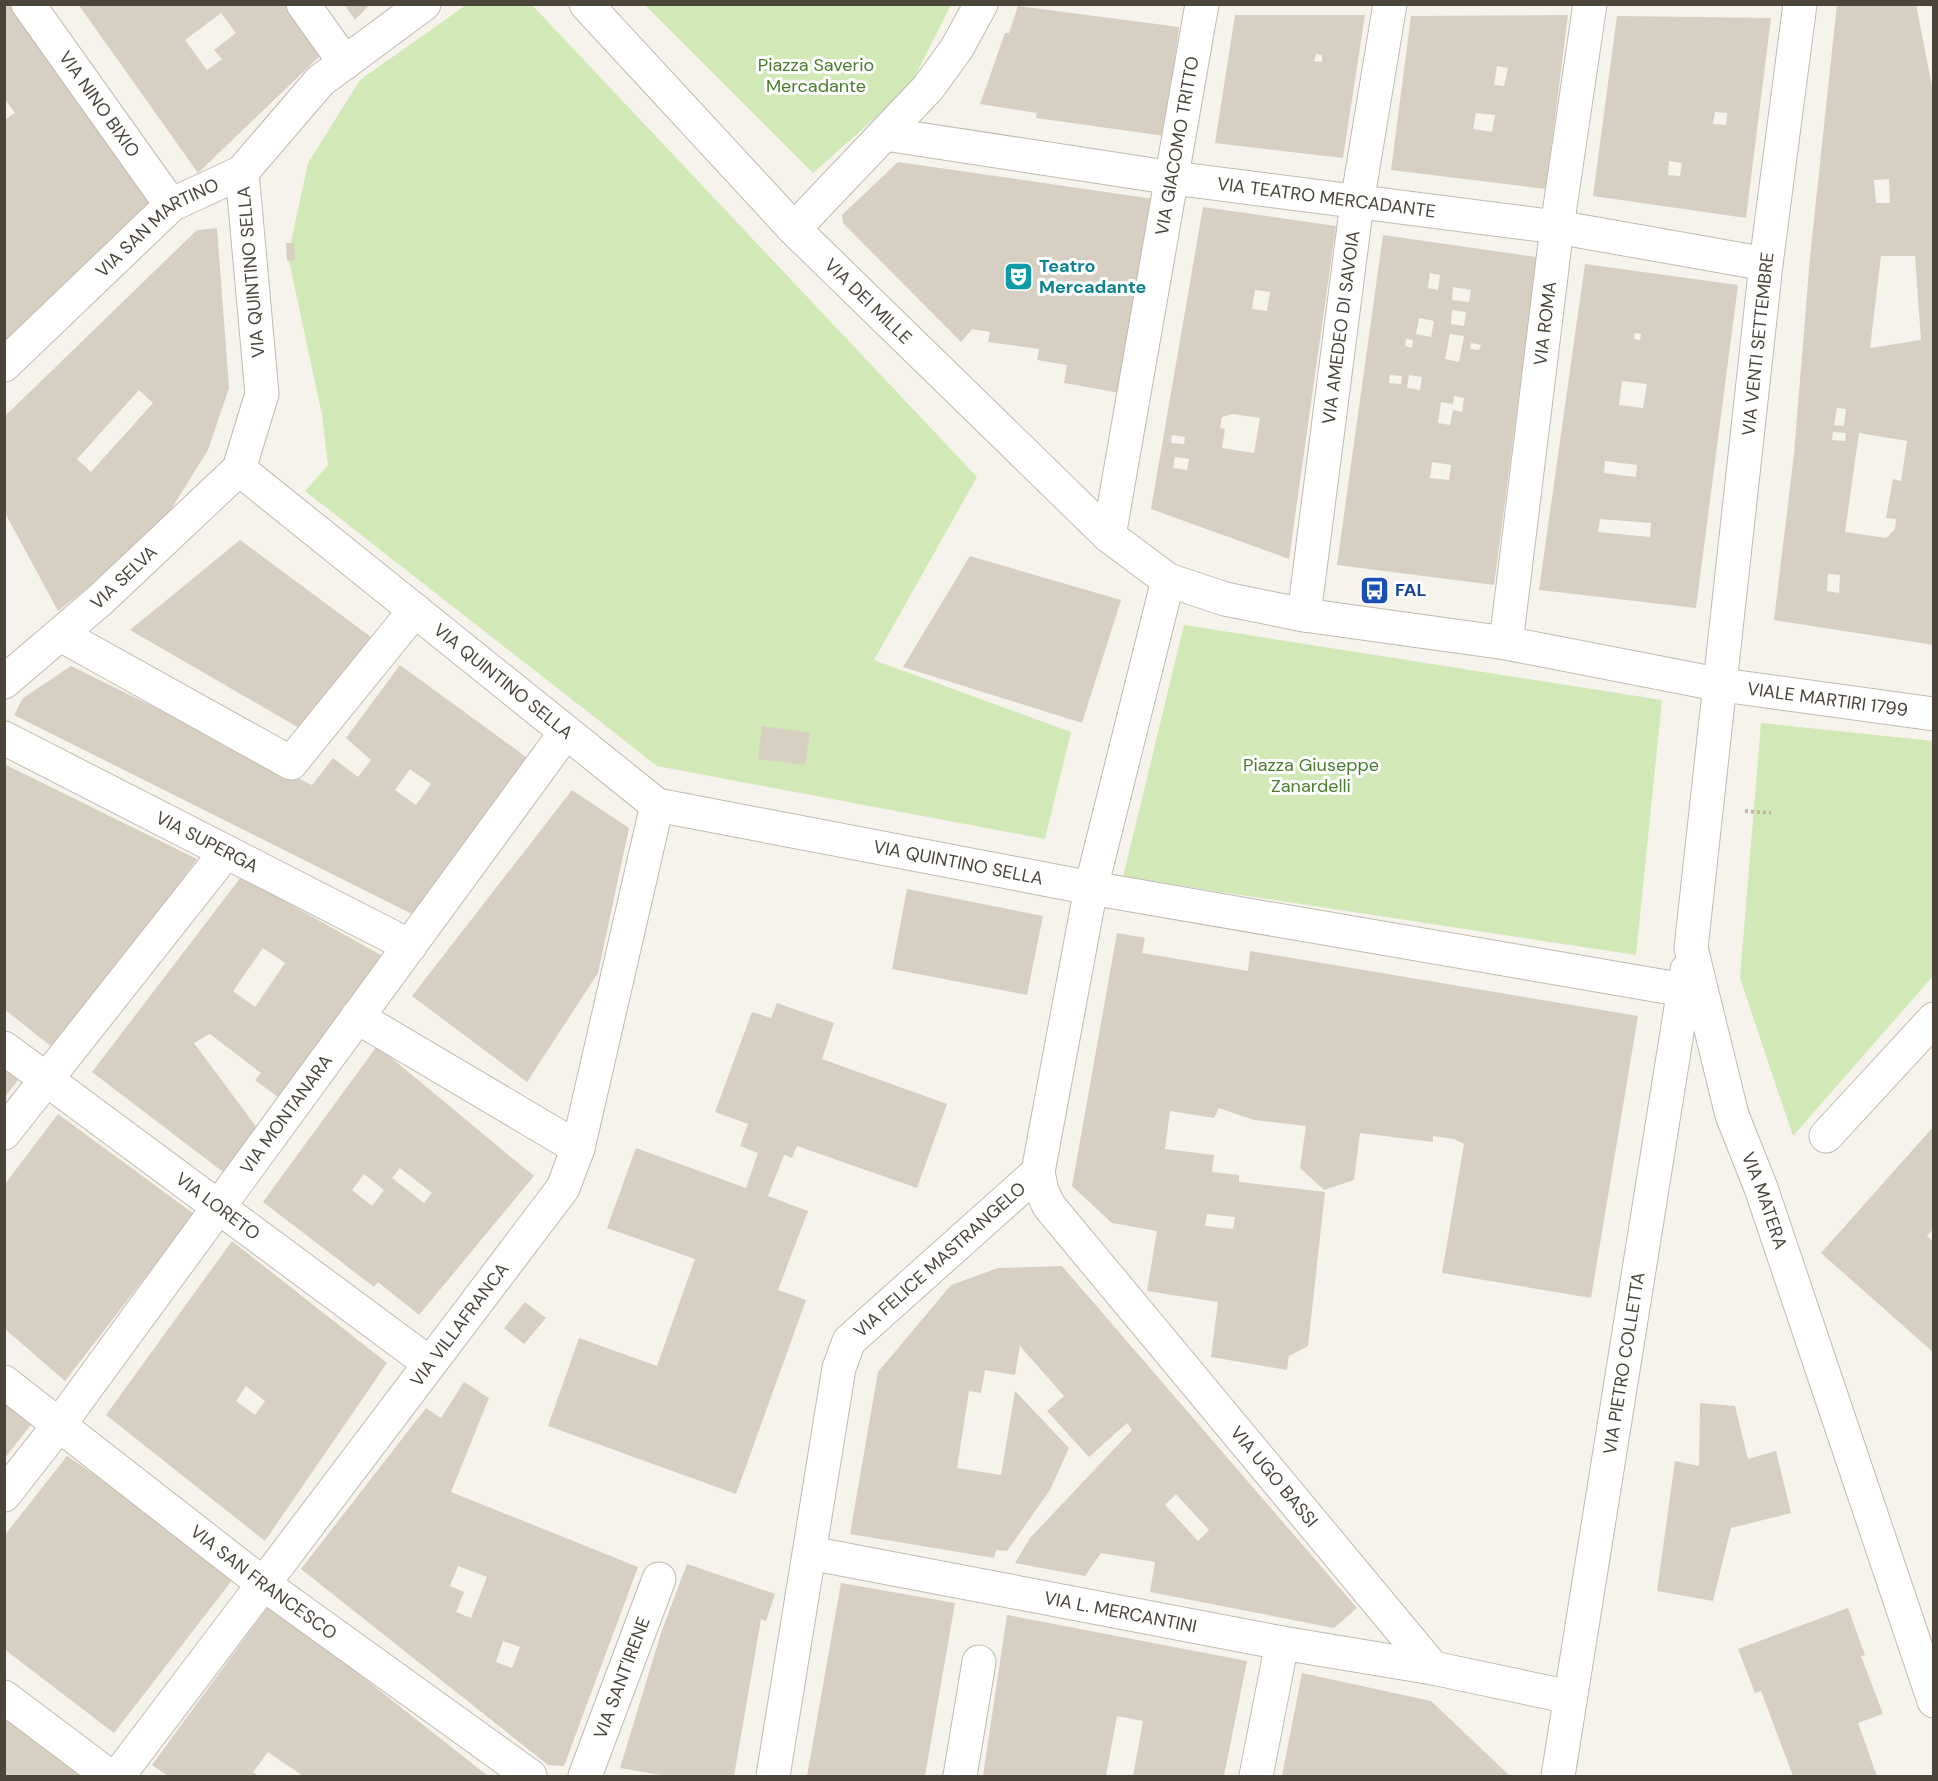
<svg xmlns="http://www.w3.org/2000/svg" width="1938" height="1781" viewBox="0 0 1938 1781" font-family="'DM Sans',sans-serif">
<style>
.green{fill:#d1e8b7}
.building{fill:#d7cfc2;fill-rule:evenodd}
.lines{fill:none;stroke-linecap:round;stroke-linejoin:round}
.minor-casing{stroke:#c1bbaf;stroke-width:35}
.path{stroke:#c3b7a0;stroke-width:4;stroke-dasharray:3 3;stroke-linecap:butt}
.minor{stroke:#fff;stroke-width:33}
.labels{text-anchor:middle;stroke-width:6;stroke-linejoin:round;paint-order:stroke}
.park-label{font-size:18px;fill:#4a7c2d;stroke:#fff}
.street-label{font-size:18px;fill:#4a4439;stroke:#fff}
.culture-label{font-size:18px;font-weight:bold;fill:#0d838f;stroke:#fff;text-anchor:start}
.transit-label{font-size:18px;font-weight:bold;fill:#164399;stroke:#fff;text-anchor:start}
</style>
<rect width="100%" height="100%" fill="#f6f3ec"/>
<g class="green">
<path d="M466,5H532L977,477L874,660L1071,732L1045,839L657,766L305,491L328,465L322,415L288,256L308,163L360,80Z"/>
<path d="M645,5H951L909,88L813,173Z"/>
<path d="M1184,625L1662,700L1636,955L1123,877Z"/>
<path d="M1761,723L1933,741V976L1793,1136L1740,978Z"/>
</g>
<g class="building">
<path d="M4,4H21L162,200L4,352V120L15,113L4,98Z"/>
<path d="M78,4H290L324,52L198,173ZM221,13L236,33L214,50L222,59L207,70L185,40Z"/>
<path d="M344,4H370L355,20Z"/>
<path d="M1837,4H1916L1934,97V645L1774,620L1794,454L1810,257ZM1889,179L1890,203H1876L1874,180ZM1881,256H1915L1921,340L1870,348ZM1837,408L1846,409L1844,426L1834,425ZM1833,432L1846,433L1845,441L1832,440ZM1859,433L1907,441L1901,481L1893,479L1886,518L1896,519L1895,529L1886,538L1845,532ZM1828,574L1840,575L1839,593L1827,591Z"/>
<path d="M1018,6L1179,27L1165,136L1036,118L1037,113L980,104L1005,33H1009Z"/>
<path d="M1235,15H1365L1343,158L1215,143ZM1316,54L1322,55V62L1314,61Z"/>
<path d="M1568,15L1546,189L1391,170L1411,16ZM1497,66L1508,68L1504,86L1494,85ZM1476,113L1495,115L1492,132L1473,129Z"/>
<path d="M1617,16L1771,18L1746,218L1593,196ZM1715,112L1727,113L1726,125L1713,124ZM1669,161L1682,163L1680,176L1668,175Z"/>
<path d="M898,162L1154,199L1120,393L1064,383L1067,365L1037,360L1039,349L988,342L990,332L972,329L961,342L843,223L842,215Z"/>
<path d="M1203,207L1336,226L1289,559L1151,509ZM1255,290L1270,292L1267,311L1252,309ZM1232,414L1260,418L1254,453L1222,448L1225,429L1220,428L1222,417ZM1172,435L1185,437L1184,444L1171,443ZM1175,457L1189,459L1187,470L1173,468Z"/>
<path d="M217,228L229,388L208,450L155,535L58,611L4,511V417L197,230ZM139,390L153,403L91,472L77,459Z"/>
<path d="M1383,235L1537,257L1494,585L1337,565ZM1430,273L1440,275L1438,290L1428,288ZM1453,287L1471,290L1469,302L1452,300ZM1452,310L1466,312L1464,326L1451,324ZM1419,318L1434,321L1431,337L1416,334ZM1450,334L1464,336L1459,362L1445,359ZM1406,339L1413,340L1412,348L1405,346ZM1471,343L1481,345L1479,350L1470,349ZM1390,375L1402,376L1401,384L1389,383ZM1409,375L1422,377L1420,390L1407,388ZM1454,396L1464,398L1462,412L1453,410L1450,425L1438,423L1441,402L1453,404ZM1432,462L1451,465L1449,480L1430,478Z"/>
<path d="M286,243H294L295,260L287,261Z"/>
<path d="M1585,264L1738,285L1696,608L1539,590ZM1635,333L1641,334L1640,340L1634,339ZM1622,381L1647,384L1643,408L1619,405ZM1605,461L1637,465L1636,477L1604,473ZM1600,519L1651,523L1650,537L1598,532Z"/>
<path d="M240,540L375,640L308,733L130,630Z"/>
<path d="M970,556L1121,600L1082,723L903,667Z"/>
<path d="M400,665L537,765L422,919L14,715L23,698L71,666L312,785L333,758L358,777L371,760L346,738ZM410,769L431,784L416,805L395,790Z"/>
<path d="M762,726L810,733L805,765L758,759Z"/>
<path d="M4,764L197,859L57,1051L4,1009Z"/>
<path d="M572,790L629,828L598,973L527,1082L412,996Z"/>
<path d="M241,877L388,959L282,1100L255,1080L261,1073L210,1034L194,1043L260,1132L227,1175L92,1072ZM263,948L285,963L255,1007L233,991Z"/>
<path d="M907,889L1043,916L1027,995L892,969Z"/>
<path d="M1117,933L1145,938L1142,953L1248,971L1250,951L1638,1016L1591,1298L1442,1273L1464,1144L1454,1139L1433,1136V1142L1360,1133L1354,1180L1324,1190L1300,1168L1306,1126L1254,1120L1219,1108L1214,1118L1170,1111L1165,1149L1214,1155L1212,1172L1239,1175V1182L1325,1192L1308,1346L1289,1356L1287,1370L1211,1357L1218,1302L1147,1291L1157,1231L1112,1223L1072,1186ZM1207,1214L1235,1217L1233,1229L1205,1226Z"/>
<path d="M777,1003L834,1023L822,1059L947,1104L917,1188L797,1146L792,1158L784,1155L768,1196L808,1211L778,1290L806,1300L736,1494L548,1426L579,1338L657,1366L695,1259L607,1228L636,1148L746,1188L758,1153L740,1146L748,1124L715,1112L752,1012L771,1018Z"/>
<path d="M377,1046L534,1176L419,1315L378,1282L374,1287L263,1202ZM400,1168L432,1193L424,1203L392,1178ZM364,1174L384,1190L372,1206L352,1190Z"/>
<path d="M4,1068L19,1079L4,1098Z"/>
<path d="M58,1114L194,1214L65,1381L5,1329V1184Z"/>
<path d="M1934,1126V1228L1927,1236L1934,1242V1353L1821,1253Z"/>
<path d="M232,1241L387,1363L265,1541L106,1415ZM246,1386L265,1401L255,1415L236,1401Z"/>
<path d="M1062,1266L1357,1608L1334,1628L1150,1592L1155,1562L1101,1553L1085,1576L1015,1563L1030,1538L1132,1430L1127,1423L1089,1457L1047,1411L1064,1396L1020,1346L1015,1375L985,1370L981,1393L969,1391L957,1468L1001,1475L1015,1391L1069,1448L1050,1490L1007,1551L996,1550L994,1558L850,1534L878,1372L951,1285L998,1268ZM1176,1494L1209,1530L1198,1541L1165,1505Z"/>
<path d="M525,1302L546,1318L524,1344L504,1328Z"/>
<path d="M464,1382L489,1398L451,1492L638,1567L564,1766L548,1765L301,1569L426,1408L441,1418ZM458,1566L487,1577L471,1618L456,1612L464,1592L450,1586ZM503,1641L520,1647L512,1668L496,1662Z"/>
<path d="M4,1399L34,1421L4,1459Z"/>
<path d="M1700,1403L1735,1406L1748,1459L1776,1451L1791,1513L1731,1528L1713,1601L1657,1591L1675,1461L1699,1466Z"/>
<path d="M67,1456L133,1501L233,1579L114,1733L4,1649V1536Z"/>
<path d="M687,1564L775,1594L766,1621L761,1619L734,1776H666L620,1768L662,1630Z"/>
<path d="M841,1583L955,1603L925,1776H807Z"/>
<path d="M270,1604L488,1776H303L268,1752L253,1772L259,1776H168L152,1765Z"/>
<path d="M1848,1608L1865,1655L1861,1656L1883,1714L1858,1723L1877,1776H1793L1761,1691L1755,1693L1738,1649Z"/>
<path d="M1007,1615L1247,1661L1224,1776H1133L1143,1721L1117,1716L1106,1776H983Z"/>
<path d="M1302,1673L1431,1701L1510,1776H1282Z"/>
<path d="M4,1713L85,1773L82,1776H4Z"/>
</g>
<g class="lines">
<defs>
<g id="minor">
<path id="s1" d="M28,4L171,205"/>
<path d="M303,4L345,63"/>
<path id="s2" d="M586,4L794,229L1109,536L1168,580L1225,599L1304,615L1506,643L1722,685L1934,714"/>
<path id="s3" d="M1800,4L1766,264L1691,948L1732,1115L1761,1188L1934,1701"/>
<path id="s4" d="M885,134L1173,178L1557,227L1766,264"/>
<path d="M794,229L928,88L957,48L981,4"/>
<path id="s5" d="M4,365L171,205L242,172L320,81L424,4"/>
<path id="s6" d="M239,469L657,805L1091,888L1684,990"/>
<path id="s7" d="M1109,536L1202,4"/>
<path id="s8" d="M1304,615L1357,203L1390,4"/>
<path d="M61,635L291,763L415,610"/>
<path id="s9" d="M1506,643L1557,227L1590,4"/>
<path id="s10" d="M4,682L99,601L239,469L262,394L242,172"/>
<path id="s11" d="M4,738L410,946"/>
<path d="M357,1017L578,1148"/>
<path id="s12" d="M4,1048L429,1363"/>
<path d="M4,1133L226,852"/>
<path d="M1826,1136L1934,1019"/>
<path id="s13" d="M1038,1172L1042,1191L1049,1206L1433,1668L1570,1697"/>
<path id="s14" d="M4,1382L262,1583L530,1776"/>
<path id="s15" d="M4,1495L59,1425L566,732"/>
<path id="s16" d="M810,1553L1282,1643L1433,1668"/>
<path d="M4,1697L109,1776"/>
<path id="s17" d="M118,1776L563,1188L578,1148L657,805"/>
<path id="s18" d="M585,1776L659,1579"/>
<path id="s19" d="M773,1776L839,1368L849,1341L1038,1172L1091,888L1168,580"/>
<path d="M960,1776L979,1662"/>
<path d="M1256,1776L1282,1643"/>
<path id="s20" d="M1558,1776L1687,970"/>
</g>
</defs>
<use href="#minor" class="minor-casing"/>
<path class="path" d="M1745,811L1771,813"/>
<use href="#minor" class="minor"/>
</g>
<defs>
<symbol id="theatre-square" viewBox="-11 -11 22 22"><rect x="-9" y="-9" width="18" height="18" rx="4" fill="#0f9aa8" stroke="#fff"/><path d="M-5-5.5Q0-4 5-5.5V0Q5 5 0 6Q-5 5-5 0ZM-3.3-2.5H-1v1.5H-3.3ZM1-2.5H3.3v1.5H1ZM-2.8 1Q0 5.5 2.8 1Z" fill="#fff"/></symbol>
<symbol id="bus-square" viewBox="-11 -11 22 22"><rect x="-9" y="-9" width="18" height="18" rx="4" fill="#1a4fb4" stroke="#fff"/><path d="M-5-6H5V4H4V6H2V4H-2V6H-4V4H-5ZM-3.5-4V0h7V-4ZM-3.5 1.2v1.5H-2V1.2ZM2 1.2v1.5H3.5V1.2Z" fill="#fff"/></symbol>
</defs>
<g fill-rule="evenodd">
<use href="#theatre-square" x="1002" y="260" width="33" height="33"/>
<use href="#bus-square" x="1358" y="574" width="33" height="33"/>
</g>
<g class="labels">
<g class="park-label">
<text x="816" y="71">Piazza Saverio<tspan x="816" dy="21">Mercadante</tspan></text>
<text x="1311" y="771">Piazza Giuseppe<tspan x="1311" dy="21">Zanardelli</tspan></text>
</g>
<g class="street-label">
<text dy="6" stroke="none"><textPath href="#s1" startOffset="123">VIA NINO BIXIO</textPath></text>
<text dy="6" stroke="none"><textPath href="#s7" startOffset="396">VIA GIACOMO TRITTO</textPath></text>
<text dy="6" stroke="none"><textPath href="#s4" startOffset="446">VIA TEATRO MERCADANTE</textPath></text>
<text dy="6" stroke="none"><textPath href="#s5" startOffset="207">VIA SAN MARTINO</textPath></text>
<text transform="translate(251 272) rotate(-95)" y="6">VIA QUINTINO SELLA</text>
<text dy="6" stroke="none"><textPath href="#s2" startOffset="410">VIA DEI MILLE</textPath></text>
<text dy="6" stroke="none"><textPath href="#s9" startOffset="322">VIA ROMA</textPath></text>
<text dy="6" stroke="none"><textPath href="#s8" startOffset="290">VIA AMEDEO DI SAVOIA</textPath></text>
<text transform="translate(1758 344) rotate(-84)" y="6">VIA VENTI SETTEMBRE</text>
<text dy="6" stroke="none"><textPath href="#s10" startOffset="159">VIA SELVA</textPath></text>
<text dy="6" stroke="none"><textPath href="#s6" startOffset="339">VIA QUINTINO SELLA</textPath></text>
<text dy="6" stroke="none"><textPath href="#s2" startOffset="1491">VIALE MARTIRI 1799</textPath></text>
<text dy="6" stroke="none"><textPath href="#s11" startOffset="228">VIA SUPERGA</textPath></text>
<text dy="6" stroke="none"><textPath href="#s6" startOffset="843">VIA QUINTINO SELLA</textPath></text>
<text dy="6" stroke="none"><textPath href="#s15" startOffset="474">VIA MONTANARA</textPath></text>
<text dy="6" stroke="none"><textPath href="#s3" startOffset="1214">VIA MATERA</textPath></text>
<text dy="6" stroke="none"><textPath href="#s12" startOffset="266">VIA LORETO</textPath></text>
<text dy="6" stroke="none"><textPath href="#s19" startOffset="564">VIA FELICE MASTRANGELO</textPath></text>
<text dy="6" stroke="none"><textPath href="#s17" startOffset="566">VIA VILLAFRANCA</textPath></text>
<text dy="6" stroke="none"><textPath href="#s20" startOffset="418">VIA PIETRO COLLETTA</textPath></text>
<text dy="6" stroke="none"><textPath href="#s13" startOffset="388">VIA UGO BASSI</textPath></text>
<text dy="6" stroke="none"><textPath href="#s14" startOffset="328">VIA SAN FRANCESCO</textPath></text>
<text dy="6" stroke="none"><textPath href="#s16" startOffset="316">VIA L. MERCANTINI</textPath></text>
<text dy="6" stroke="none"><textPath href="#s18" startOffset="105">VIA SANT'IRENE</textPath></text>
</g>
<g class="culture-label">
<text x="1039" y="272">Teatro<tspan x="1039" dy="21">Mercadante</tspan></text>
</g>
<g class="transit-label">
<text x="1395" y="596">FAL</text>
</g>
</g>
<rect width="1938" height="1781" fill="none" stroke="#4a4439" stroke-width="12"/>
</svg>
